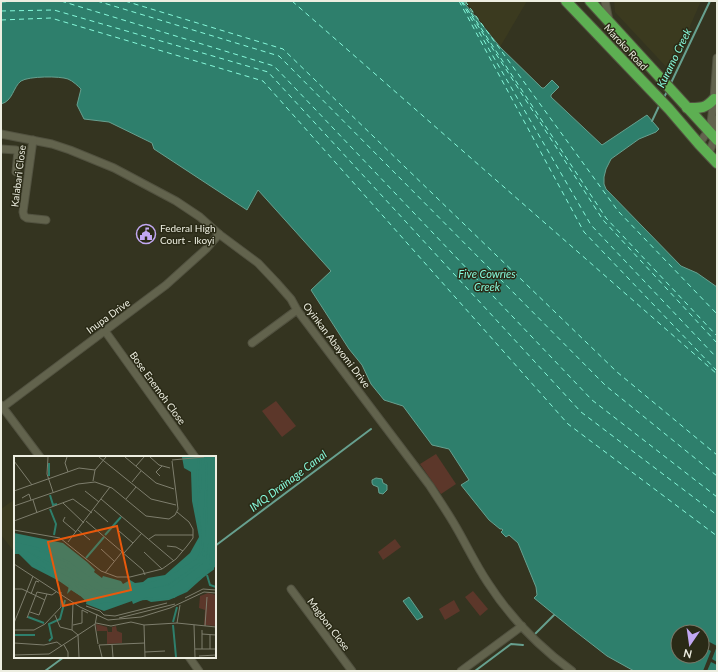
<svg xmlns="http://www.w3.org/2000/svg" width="718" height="672" viewBox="0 0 718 672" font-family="Lato,sans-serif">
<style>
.built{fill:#3b3a1f}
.green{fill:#5c372a}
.water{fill:#2e7f6c;stroke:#67a08f;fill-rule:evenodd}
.pier{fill:#343420}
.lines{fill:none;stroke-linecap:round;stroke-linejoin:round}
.stream{stroke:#67a08f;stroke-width:2}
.ferry{stroke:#86f9db;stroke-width:1;stroke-dasharray:5 4;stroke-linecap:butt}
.minor-casing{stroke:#525240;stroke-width:9}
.highway-casing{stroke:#525240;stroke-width:12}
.minor{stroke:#62634d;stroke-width:7}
.highway{stroke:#5daf52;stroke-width:10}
.labels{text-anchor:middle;stroke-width:3;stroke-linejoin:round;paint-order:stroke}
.street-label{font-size:10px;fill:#edeee1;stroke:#2a2a16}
.poi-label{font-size:10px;fill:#edeee1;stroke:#2a2a16;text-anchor:start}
.water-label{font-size:11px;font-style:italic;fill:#86f9db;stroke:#2a2a16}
.inset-river{fill:none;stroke:#2e7f6c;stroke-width:2}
.inset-road{fill:none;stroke:#7e7e6d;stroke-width:1}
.view{fill:#e8590c;fill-opacity:0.15;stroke:#e8590c;stroke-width:2}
.inset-edge{fill:none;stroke:#edeee1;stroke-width:2}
</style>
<rect width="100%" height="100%" fill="#343420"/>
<g class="built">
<path d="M466,1H527L500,47Z"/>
<path d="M614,1H701L690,26L689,36L672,73L615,12Z"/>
<path d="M15,499V553L1,535V509Z"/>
</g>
<g class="green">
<path d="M276,401L296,426L282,437L262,411Z"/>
<path d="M436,454L456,484L441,494L420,464Z"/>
<path d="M395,539L401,547L383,560L378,552Z"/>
<path d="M473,591L488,609L480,616L465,597Z"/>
<path d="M454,600L460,611L445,620L439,609Z"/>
</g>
<g class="water">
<path d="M1,1H464L466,5L500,47L542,88H544L552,80L559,87L551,95V97L602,145L647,115L659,129L656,132L639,139L611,159L606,169L604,177V184L606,189L681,266L697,273L717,287V671H634L607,656L571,628L534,598L537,595L536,587L518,543L509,535L506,537L501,532L503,530L502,529H500L489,520L461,485L469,480L449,449L432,445L403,406L384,400L371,384L362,365L349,349L311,290L331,271L258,190L247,210L154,149L152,143L109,122L84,119L77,105L81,89C78,86 73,81 68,79C60,76 29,76 21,81C13,87 13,101 1,104ZM678,632H702V656H678Z"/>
<path d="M376,478L382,479L383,483L387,485V490L383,494L379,493L378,487L373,485L372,483V480Z"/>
<path d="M409,597L423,617L417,620L403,601Z"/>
</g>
<path class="pier" d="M702,638L717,646L712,659L717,662V665L711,662L707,671H703L711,651L702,646Z"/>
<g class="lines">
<g class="stream">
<path d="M670,85L710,1"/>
<path d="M663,99L668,90"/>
<path d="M652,121L660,104"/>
<path d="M215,546L371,429"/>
<path d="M534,635L554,615"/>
<path d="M45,671L64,657"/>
<path d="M475,671L511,644L523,645"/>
</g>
<g class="ferry">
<path d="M61,1L274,66L592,400L717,497"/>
<path d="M97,1L279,56L606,386L717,476"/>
<path d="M125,1L283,49L617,372L717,455"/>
<path d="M292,1L717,374"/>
<path d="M459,1L584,232L717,371"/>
<path d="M461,1L591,225L717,358"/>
<path d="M462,1L603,220L717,343"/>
<path d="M465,1L618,211L717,314"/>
<path d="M1,2L18,1"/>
<path d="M1,11L54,10L268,72L581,412L717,515"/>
<path d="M471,13L606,218L717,336"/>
<path d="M1,20L51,18L263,81L568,424L717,536"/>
</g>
<defs>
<g id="minor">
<path d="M605,1L609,21"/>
<path d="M1,134L52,144L70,150L114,168L176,201L200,217L219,234L258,263L276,282L291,299L297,310L430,486C439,500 448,513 456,527C467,546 476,565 488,583C510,617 539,647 572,671"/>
<path d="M33,140L23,212L24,216L27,218L46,220"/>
<path d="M699,144L708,131L711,123L714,99L717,58"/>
<path d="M1,149L16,150L18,151L16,172"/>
<path d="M708,155L715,138L717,119"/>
<path d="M105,331L195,457"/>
<path d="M252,343L297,310"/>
<path d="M1,405L40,457"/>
<path d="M3,407L166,285L206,249L219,234"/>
<path d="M291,589L352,671"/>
<path d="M189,657L199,671"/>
<path d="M461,671L522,626"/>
</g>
<g id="highway">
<path d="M566,1L669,109L699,144L717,163"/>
<path d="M590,1L717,140"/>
<path d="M687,108C700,108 705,109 714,99"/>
</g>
</defs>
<use href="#minor" class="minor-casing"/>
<use href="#highway" class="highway-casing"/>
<use href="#minor" class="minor"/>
<use href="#highway" class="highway"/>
</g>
<defs>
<symbol id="civic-ring" viewBox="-11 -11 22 22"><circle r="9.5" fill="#2a2a16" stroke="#c2a8f2" stroke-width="1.5"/><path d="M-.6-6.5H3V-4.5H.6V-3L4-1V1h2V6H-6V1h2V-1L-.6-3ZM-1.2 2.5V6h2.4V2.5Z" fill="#c2a8f2"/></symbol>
</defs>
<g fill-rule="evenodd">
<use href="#civic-ring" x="135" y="223" width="22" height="22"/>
</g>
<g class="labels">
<g class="street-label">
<text transform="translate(626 47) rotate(47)" y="4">Maroko Road</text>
<text transform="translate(18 176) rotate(-83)" y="4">Kalabari Close</text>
<text transform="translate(108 316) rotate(-36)" y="4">Inupa Drive</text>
<text transform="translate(337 345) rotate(53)" y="4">Oyinkan Abayomi Drive</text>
<text transform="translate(158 388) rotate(54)" y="4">Bose Enemoh Close</text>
<text transform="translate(329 624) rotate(53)" y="4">Magbon Close</text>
</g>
<g class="poi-label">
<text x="160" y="232">Federal High<tspan x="160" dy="12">Court - Ikoyi</tspan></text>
</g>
<g class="water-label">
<text transform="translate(674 58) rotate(-64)" y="4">Kuramo Creek</text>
<text x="487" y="278">Five Cowries<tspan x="487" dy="13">Creek</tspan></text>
<text transform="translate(288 481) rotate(-37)" y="4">IMQ Drainage Canal</text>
</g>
</g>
<g transform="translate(14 456)">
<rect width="202" height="202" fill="#343420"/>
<path d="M194,137L202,139V170L190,169L191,154L185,152L186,140ZM82,168L93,171L94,176H98V171L102,170L103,175L108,177V187L93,188V175H83Z" fill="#5c372a"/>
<path d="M168,1H202V110L173,136L155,144L137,146L131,143L119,148L118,145L90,155L72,148L73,144L57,134L53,138L55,130L18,111L4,97L0,98V77L49,87L73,106L81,114L80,116L88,122L89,120L107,125L109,128L116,124L121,127L129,126L134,122L151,119L176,97L185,81L178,45L177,16L170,12Z" fill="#2e7f6c"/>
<path class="inset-river" d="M185,3L183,23L188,69M202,5V35M189,9V52M35,20V7M200,23L202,3M200,23L202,51M196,27L197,56M185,29L187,3M186,37L187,53M36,39L39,49L43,48M184,45L187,95M188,52L189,79M36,53L42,68L40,79M91,79L107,61M199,81V38M190,86V63M0,87L22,92L54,106L90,133L112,134L152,123L189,100L190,96M0,88H6L53,108L90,134L112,135L152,124L183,105L189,89M0,89H6L51,111L89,135L112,137L153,126L186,105M0,89H6L52,109L90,134L112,136L153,125L171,114M0,90H5L50,112L89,136L112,138L154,127L191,101L196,69L195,1M0,92L8,93L56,125L70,141M0,93L8,94L60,130M191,93L193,71L190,14L192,3M0,94L7,95L55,127L75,147L160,141L198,113L201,61L198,3L202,1M200,94L202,71M0,95L16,101M191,95L195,68L194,4M0,97H7L68,140M72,102L90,81M45,117L95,144L158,135L192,109L186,18L194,1M193,119L196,129L202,131M170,134L199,113V106M127,137L156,131L188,107L189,104M119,139L157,134L191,108L190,102M132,139L158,136L193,110L196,79M128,140L158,137L200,106L202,88M139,142L160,140L198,109M94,143L157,133L190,108V102M78,146L155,130L187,107V99M82,146L159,138L194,111L198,50M14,161L30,167M159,166L163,151M159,169L162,201M0,179H21M35,185L38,182L35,168L46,163L51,144"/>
<path class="inset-road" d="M34,1L33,18L39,36M53,1L51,7L54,16M85,1L137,43L162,49M111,1L142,27L160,33M136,1L145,9L156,12M158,4L190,1M0,5L18,29M122,10L130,1M146,20L142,16L148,10M79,25L81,14L92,1M118,26L127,15M0,35L65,12L81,14M71,35L85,46M8,42L15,38L17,44M87,43L160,105M112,43L122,31M19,44L23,57M49,47L70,67M0,50L64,28L81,26L98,32L132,60L155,63L161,59L164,53L158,5M80,54L94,66M51,61L49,65L62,76M0,65L59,43L78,57M72,65L129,114L131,119M0,74L46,82L87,115L103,121H116L148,113L162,103L173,90L179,82V73L175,66L163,56M64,74L76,84M105,75L119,87M135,83L141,79H179M54,86L96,31M153,90L162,91L169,95M87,93L100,105M130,96L148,113M110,97L128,77M0,108L66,151L94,164L127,161L156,152L190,136L202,137M91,117L108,96M0,133H8L31,144M17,138L22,125L25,126M171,142L189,133L202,134M72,150L86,155L90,159L101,160L153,147M16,156L25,159L33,138M83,158L81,169L84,188M41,159L46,171L58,174L64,179L65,201M13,162L23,136L38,139L42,136M105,162L161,148M0,167L19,120M82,167L97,170L117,166L130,169L163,167L202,171M163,167L166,149M59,169L68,167V154L74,157M130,169L131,201M180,169L181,201M191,170L193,141M0,174H20L31,168L47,151V136M58,174L59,147M188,174V193M188,178L202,179M196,179V193M0,187L30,189L43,186L48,190M50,189L54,196V201M85,189L131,187M85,189L88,201M98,189L99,201M181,193H202M131,196L151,195M35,198L81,168M0,199L35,198M185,200L202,199"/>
<path class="view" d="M103,70L117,134L49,150L34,86Z"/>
<rect width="202" height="202" class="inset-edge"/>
</g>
<rect width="718" height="672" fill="none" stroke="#edeee1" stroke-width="4"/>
<g transform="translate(690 644) rotate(193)"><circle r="19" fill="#2a2a16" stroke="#787867"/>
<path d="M0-3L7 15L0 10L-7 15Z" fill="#c2a8f2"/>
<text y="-6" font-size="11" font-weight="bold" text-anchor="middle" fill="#edeee1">N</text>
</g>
</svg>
